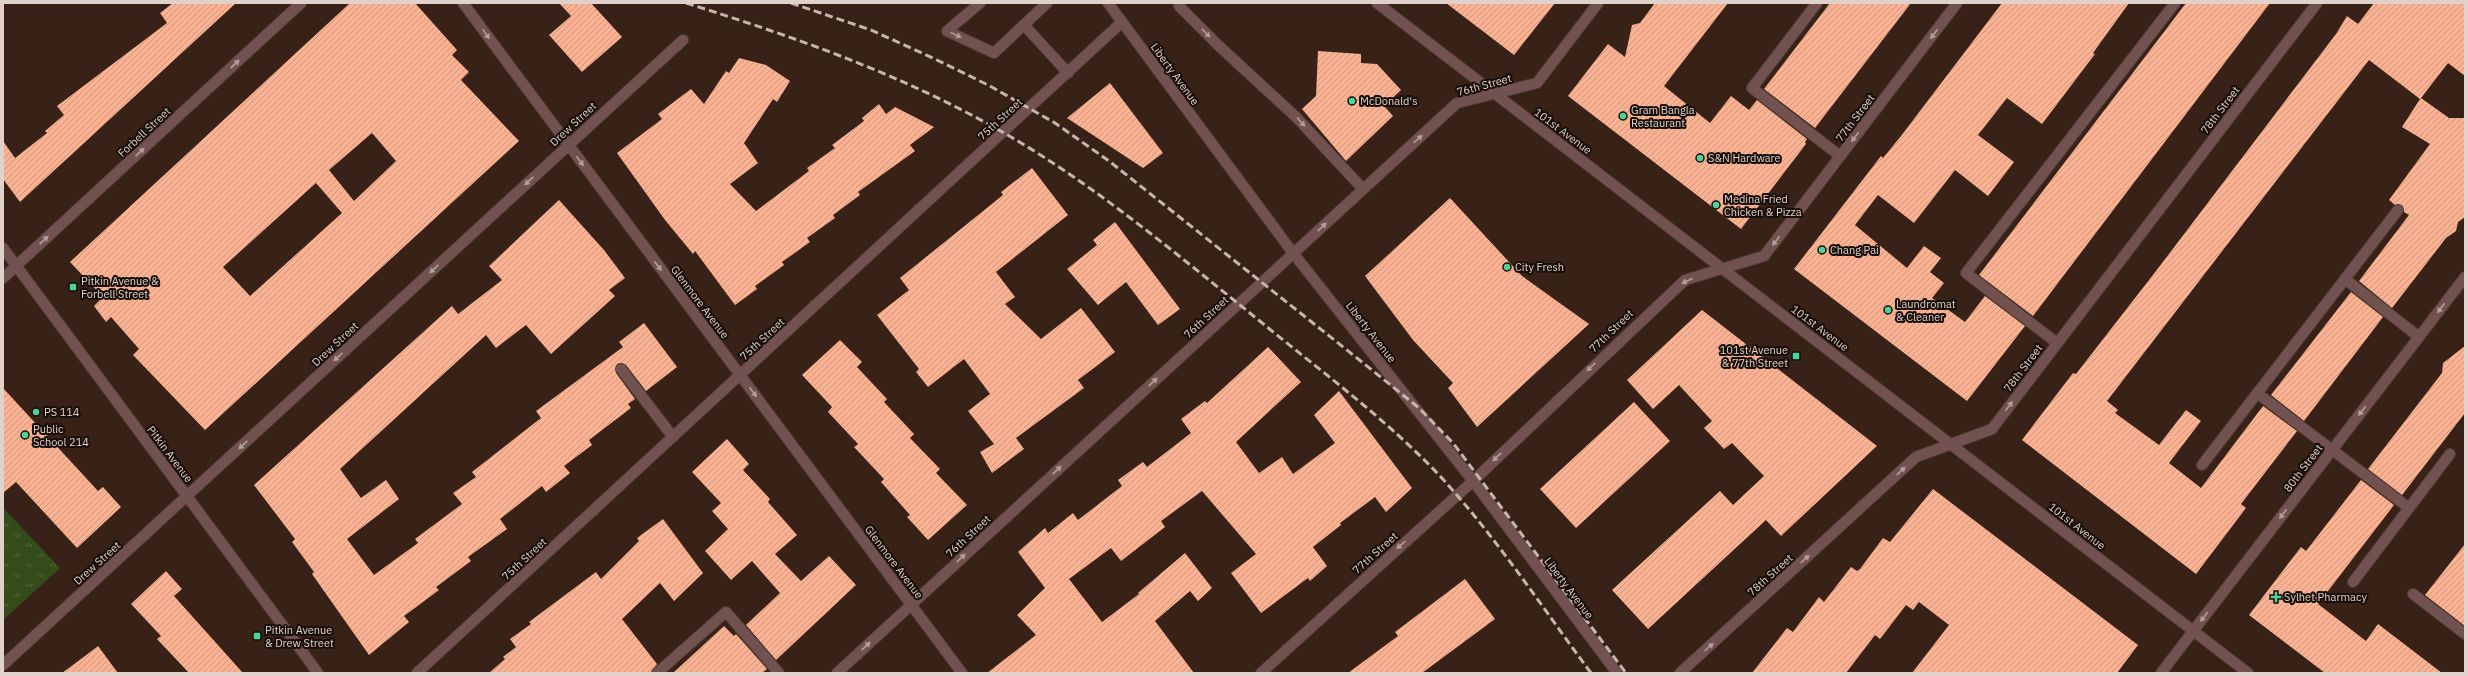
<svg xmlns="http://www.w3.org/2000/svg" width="2468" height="676" viewBox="0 0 2468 676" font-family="'IBM Plex Sans',sans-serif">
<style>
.park{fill:url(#park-tufts)}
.building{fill:url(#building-hatch);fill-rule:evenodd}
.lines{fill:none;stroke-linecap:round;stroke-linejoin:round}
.minor-casing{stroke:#533e34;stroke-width:12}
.minor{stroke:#725251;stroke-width:10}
.rail{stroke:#c5b5ad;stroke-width:3;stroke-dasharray:8 4;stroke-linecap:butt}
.oneway{fill:#b49e9a}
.poi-dot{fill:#4dd39a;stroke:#180e09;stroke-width:1.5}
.labels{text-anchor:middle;stroke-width:4;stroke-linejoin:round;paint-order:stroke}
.street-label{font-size:11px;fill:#e0d1ca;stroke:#180e09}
.poi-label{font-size:11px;fill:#e0d1ca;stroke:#180e09;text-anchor:start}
</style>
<defs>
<pattern id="park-tufts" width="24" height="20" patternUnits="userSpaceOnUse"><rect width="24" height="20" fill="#354c1a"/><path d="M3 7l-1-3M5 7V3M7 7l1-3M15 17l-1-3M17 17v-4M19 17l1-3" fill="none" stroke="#52653a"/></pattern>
<pattern id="building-hatch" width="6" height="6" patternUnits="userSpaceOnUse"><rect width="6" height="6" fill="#fbb292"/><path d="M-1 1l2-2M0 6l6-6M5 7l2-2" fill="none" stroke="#cd957d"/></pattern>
</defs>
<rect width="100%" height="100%" fill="#382217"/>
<path class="park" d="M3,508L60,568L3,620Z"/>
<g class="building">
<path d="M173,3H236L20,202L3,179V141L15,158L47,133L45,131L64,115L57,106L167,23L160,13Z"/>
<path d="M350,3H415L457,50L452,55L469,72L461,80L519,141L205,430L133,355L139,349L111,317L106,322L94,306L103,297L70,262ZM372,133L396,161L354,201L329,170ZM316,183L342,213L250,296L223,267Z"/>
<path d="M559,3H591L622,37L582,72L549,35L571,16Z"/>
<path d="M1446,3H1555L1514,55Z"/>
<path d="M1655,3H1728L1664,86L1710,123L1731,96L1749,110L1757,100L1807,139L1805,142L1806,144L1741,229L1568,96L1608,44L1625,57L1632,25L1640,23Z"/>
<path d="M1830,3H1911L1815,128L1764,89Z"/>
<path d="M2002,3H2129L2093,53L2095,54L2042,124L2007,98L1978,135L2014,162L1988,196L1955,170L1914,223L1878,195L1855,225L1907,268L1924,246L1941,258L1930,272L1944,283L1932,298L1965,322L1985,296L2025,326L1967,401L1794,269L1881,156L1883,158L1901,136Z"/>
<path d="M2186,3H2270L2033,316L1979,275Z"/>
<path d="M2374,3H2465V76L2448,63L2421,98L2449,118H2465V217L2458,222L2456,231L2446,238L2392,308L2359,281L2409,215L2404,212L2402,205H2395L2389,200L2430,144L2402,127L2420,99L2369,60L2107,401L2118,410L2115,413L2159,445L2186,410L2201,421L2169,463L2201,488L2263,406L2297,431L2241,504L2246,508L2196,574L2022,440L2073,373L2076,374L2156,271L2336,34L2347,16L2358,24Z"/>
<path d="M1318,51L1361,54V63L1377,64L1401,90L1384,106L1393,116L1346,161L1302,109L1316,96Z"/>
<path d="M739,58L766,65L790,81L777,102L773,99L744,143L758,163L730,184L756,211L809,171L807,168L835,148L832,145L864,121L862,118L879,104L886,114L895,107L934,127L910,145L915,151L858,192L860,195L833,215L835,218L807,238L810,242L782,262L784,265L755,286L757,289L735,305L695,251L693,254L665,220L617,153L662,119L658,114L691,89L704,104L726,71L729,73Z"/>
<path d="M1110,83L1163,153L1143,168L1067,118Z"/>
<path d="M1032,168L1068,215L996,272L1015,297L1005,304L1041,339L1081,308L1115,352L1078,380L1084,388L1016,438L1024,449L992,473L980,452L994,444L968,411L990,394L964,359L928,387L916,372L919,369L877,315L909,290L900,278L1003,195L1001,192Z"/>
<path d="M1450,198L1522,276L1589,324L1477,427L1448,388L1453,383L1413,340L1365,276Z"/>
<path d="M559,200L604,250L625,278L609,290L615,296L551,354L526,325L496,348L486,335L340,469L361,498L386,480L399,499L347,539L374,575L418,543L415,539L462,504L453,493L476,477L472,472L541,418L536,411L623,347L619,342L644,323L677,367L646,391L626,365L621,363L617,364L616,373L635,399L628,404L631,408L589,440L592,445L564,466L570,473L546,492L542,486L500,519L507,529L468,557L471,561L436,587L439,590L404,616L409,622L369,655L312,574L314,572L292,542L295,539L254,485L452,306L458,314L502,280L489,266Z"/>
<path d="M1115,222L1180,309L1158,325L1126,282L1098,305L1067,269L1097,245L1093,240Z"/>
<path d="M2351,292L2383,317L2304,421L2271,395Z"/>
<path d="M1702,310L1877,446L1781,536L1766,520L1648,629L1612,590L1720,491L1733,505L1764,476L1732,443L1724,449L1704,428L1712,421L1679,385L1653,409L1627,380Z"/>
<path d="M840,340L862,362L857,367L887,399L884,402L914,434L910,438L940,469L936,473L967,505L928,540L907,517L910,515L881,482L884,479L854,447L858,444L828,412L832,407L802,375Z"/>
<path d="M2465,346V413L2402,495L2368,469L2442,373L2443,363Z"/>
<path d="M1268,347L1301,382L1236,442L1259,473L1282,457L1293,474L1335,443L1314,415L1339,391L1412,488L1386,512L1375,497L1340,523L1341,525L1313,547L1327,566L1310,581L1308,578L1261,613L1231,573L1256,554L1202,491L1161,521L1165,527L1121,561L1111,548L1069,579L1102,622L1139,594L1138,593L1185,553L1212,588L1198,601L1190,591L1155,621L1194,673H987L1036,635L1017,615L1045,588L1018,552L1045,528L1048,533L1073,513L1078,520L1122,486L1118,480L1143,462L1147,467L1191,433L1181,419L1205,401L1207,403Z"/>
<path d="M3,388L98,491L103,487L121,507L77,548L16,482L3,493Z"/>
<path d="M1634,402L1670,441L1576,528L1540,489Z"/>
<path d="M727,439L749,464L743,470L770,499L768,502L797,535L775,554L801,581L829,556L856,585L776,660L746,625L780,593L752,561L731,580L705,551L728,529L712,511L721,503L692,472Z"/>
<path d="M2361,480L2394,505L2318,604L2366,641L2378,624L2442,673H2325L2249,615L2301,547L2306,551Z"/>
<path d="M1933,489L2138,645L2117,673H1912L1949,625L1919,602L1913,610L1906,605L1880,639L1875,635L1846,673H1752L1787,628L1793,632L1819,597L1824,602L1851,567L1857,571L1860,569L1883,538L1890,542Z"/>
<path d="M663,519L703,573L674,601L660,583L622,619L657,664L651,673H489L505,659L503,657L516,647L510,639L531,624L529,622L596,572L601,579L639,541L637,538Z"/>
<path d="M2465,544V626L2425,595Z"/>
<path d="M166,571L182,589L174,596L243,673H189L157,639L161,636L131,604Z"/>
<path d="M1465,579L1495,619L1422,673H1348L1398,636L1395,632Z"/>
<path d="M724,626L734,636L736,634L767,669L762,673H673Z"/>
<path d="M98,646L118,673H62L85,656Z"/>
</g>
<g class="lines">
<defs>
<g id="minor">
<path d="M463,3L962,673"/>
<path d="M980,3L947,31L994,53L1047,3"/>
<path d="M1108,3L1293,253L1473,481L1617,673"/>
<path d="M1377,3L2248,673"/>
<path d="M1817,3L1752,88L1840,156"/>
<path d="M1179,6L1219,46L1296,117L1363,189"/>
<path d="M1024,25L1068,73"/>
<path d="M3,248L318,673"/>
<path d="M3,278L301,3"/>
<path d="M2345,279L2419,337"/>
<path d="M2057,343L1966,273L2175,3"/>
<path d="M621,369L673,437"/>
<path d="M2257,393L2409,508"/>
<path d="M2202,465L2398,210"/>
<path d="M2353,582L2450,454"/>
<path d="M2413,594L2465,634"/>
<path d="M3,665L683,40"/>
<path d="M417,673L1122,22"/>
<path d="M657,673L726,612L779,673"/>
<path d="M837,673L1457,103L1537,83L1598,3"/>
<path d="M1261,673L1473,481L1685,280L1764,256L1957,3"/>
<path d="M1680,673L1916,457L1992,429L2317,3"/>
<path d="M2161,673L2465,277"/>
</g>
</defs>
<use href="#minor" class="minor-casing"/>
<use href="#minor" class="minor"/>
<g class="rail">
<path d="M686,3C798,38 909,77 1011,137C1100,189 1180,257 1261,322C1322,372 1386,419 1440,476C1496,537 1542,607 1591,673"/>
<path d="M791,3L871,30L933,58L990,86L1055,123L1109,161L1362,362L1419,408L1453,443L1626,673"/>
</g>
</g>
<defs><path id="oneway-solid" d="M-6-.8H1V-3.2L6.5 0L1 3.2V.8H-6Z"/></defs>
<g class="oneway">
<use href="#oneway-solid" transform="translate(1206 33) rotate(45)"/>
<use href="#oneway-solid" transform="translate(486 34) rotate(54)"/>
<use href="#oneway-solid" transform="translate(1934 34) rotate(127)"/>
<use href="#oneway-solid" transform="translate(956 35) rotate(26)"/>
<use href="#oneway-solid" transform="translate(235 64) rotate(-43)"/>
<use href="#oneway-solid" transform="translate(1301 122) rotate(48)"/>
<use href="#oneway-solid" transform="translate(1855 137) rotate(127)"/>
<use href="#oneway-solid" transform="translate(1418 139) rotate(-42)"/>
<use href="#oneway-solid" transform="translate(140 152) rotate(-43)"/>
<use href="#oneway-solid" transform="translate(580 161) rotate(53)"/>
<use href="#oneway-solid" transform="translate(529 181) rotate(137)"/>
<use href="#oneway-solid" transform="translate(1322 227) rotate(-43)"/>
<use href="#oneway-solid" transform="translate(44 240) rotate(-43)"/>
<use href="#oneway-solid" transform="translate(1776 241) rotate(128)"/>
<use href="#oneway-solid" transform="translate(658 266) rotate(53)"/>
<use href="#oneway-solid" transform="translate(434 269) rotate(137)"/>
<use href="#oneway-solid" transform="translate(1687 281) rotate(156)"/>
<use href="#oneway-solid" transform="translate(2441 308) rotate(127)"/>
<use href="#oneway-solid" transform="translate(338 357) rotate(137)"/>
<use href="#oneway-solid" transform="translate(1591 367) rotate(136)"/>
<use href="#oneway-solid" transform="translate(1153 382) rotate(-43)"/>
<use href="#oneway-solid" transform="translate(753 392) rotate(53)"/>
<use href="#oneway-solid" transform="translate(2009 406) rotate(-53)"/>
<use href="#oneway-solid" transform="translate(2362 411) rotate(128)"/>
<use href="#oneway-solid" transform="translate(243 445) rotate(137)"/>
<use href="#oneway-solid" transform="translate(1497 457) rotate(136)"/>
<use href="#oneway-solid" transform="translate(1057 470) rotate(-43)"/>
<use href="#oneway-solid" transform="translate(1901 471) rotate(-43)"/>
<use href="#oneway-solid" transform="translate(2283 514) rotate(127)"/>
<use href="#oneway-solid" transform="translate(1401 545) rotate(138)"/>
<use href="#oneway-solid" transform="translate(961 558) rotate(-43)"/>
<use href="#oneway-solid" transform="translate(1805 559) rotate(-42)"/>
<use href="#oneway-solid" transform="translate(2204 617) rotate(128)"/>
<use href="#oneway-solid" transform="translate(866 646) rotate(-43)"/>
<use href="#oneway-solid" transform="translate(1709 647) rotate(-42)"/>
</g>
<g class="poi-dot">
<circle cx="1352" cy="101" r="4"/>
<circle cx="1623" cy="116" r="4"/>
<circle cx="1700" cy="158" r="4"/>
<circle cx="1716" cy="205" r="4"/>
<circle cx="1822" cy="250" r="4"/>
<circle cx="1507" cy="267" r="4"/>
<rect x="69" y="283" width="8" height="8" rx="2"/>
<circle cx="1888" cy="310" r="4"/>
<rect x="1792" y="352" width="8" height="8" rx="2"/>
<circle cx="36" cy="412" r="4"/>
<circle cx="25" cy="435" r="4"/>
<path d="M2274 591h4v4h4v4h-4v4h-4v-4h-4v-4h4z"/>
<rect x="253" y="632" width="8" height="8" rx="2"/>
</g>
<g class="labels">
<g class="street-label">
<text transform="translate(1175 74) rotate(54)" y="4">Liberty Avenue</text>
<text transform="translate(1484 85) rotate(-15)" y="4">76th Street</text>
<text transform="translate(2220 110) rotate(-53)" y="4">78th Street</text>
<text transform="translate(1855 118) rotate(-53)" y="4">77th Street</text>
<text transform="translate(1000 119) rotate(-43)" y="4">75th Street</text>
<text transform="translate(573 124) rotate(-43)" y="4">Drew Street</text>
<text transform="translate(1563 131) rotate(37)" y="4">101st Avenue</text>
<text transform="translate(144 132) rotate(-43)" y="4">Forbell Street</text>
<text transform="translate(700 302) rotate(53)" y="4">Glenmore Avenue</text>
<text transform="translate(1206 317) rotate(-43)" y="4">76th Street</text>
<text transform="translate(1820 328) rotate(37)" y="4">101st Avenue</text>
<text transform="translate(1611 331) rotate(-44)" y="4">77th Street</text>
<text transform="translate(1371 332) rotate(52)" y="4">Liberty Avenue</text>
<text transform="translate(762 339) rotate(-43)" y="4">75th Street</text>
<text transform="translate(335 344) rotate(-43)" y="4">Drew Street</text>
<text transform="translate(2023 368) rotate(-53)" y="4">78th Street</text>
<text transform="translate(170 454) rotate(53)" y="4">Pitkin Avenue</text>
<text transform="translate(2303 468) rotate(-53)" y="4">80th Street</text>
<text transform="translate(2077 526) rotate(38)" y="4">101st Avenue</text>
<text transform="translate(968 536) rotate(-43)" y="4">76th Street</text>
<text transform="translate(1375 553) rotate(-42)" y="4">77th Street</text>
<text transform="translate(524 559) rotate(-43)" y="4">75th Street</text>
<text transform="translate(894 562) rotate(53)" y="4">Glenmore Avenue</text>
<text transform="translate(97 563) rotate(-42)" y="4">Drew Street</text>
<text transform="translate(1770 575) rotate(-42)" y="4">78th Street</text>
<text transform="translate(1569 588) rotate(53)" y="4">Liberty Avenue</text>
</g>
<g class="poi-label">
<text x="1360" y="105">McDonald's</text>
<text x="1631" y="114">Gram Bangla<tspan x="1631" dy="13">Restaurant</tspan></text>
<text x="1708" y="162">S&amp;N Hardware</text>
<text x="1724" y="203">Medina Fried<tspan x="1724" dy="13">Chicken &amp; Pizza</tspan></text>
<text x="1830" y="254">Chang Pai</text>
<text x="1515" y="271">City Fresh</text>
<text x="81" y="285">Pitkin Avenue &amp;<tspan x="81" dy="13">Forbell Street</tspan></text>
<text x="1896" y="308">Laundromat<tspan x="1896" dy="13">&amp; Cleaner</tspan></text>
<text x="1788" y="354" text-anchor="end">101st Avenue<tspan x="1788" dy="13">&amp; 77th Street</tspan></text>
<text x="44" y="416">PS 114</text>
<text x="33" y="433">Public<tspan x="33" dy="13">School 214</tspan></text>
<text x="2284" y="601">Sylhet Pharmacy</text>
<text x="265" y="634">Pitkin Avenue<tspan x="265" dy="13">&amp; Drew Street</tspan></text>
</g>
</g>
<rect width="2468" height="676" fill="none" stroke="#e0d1ca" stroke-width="8"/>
</svg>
